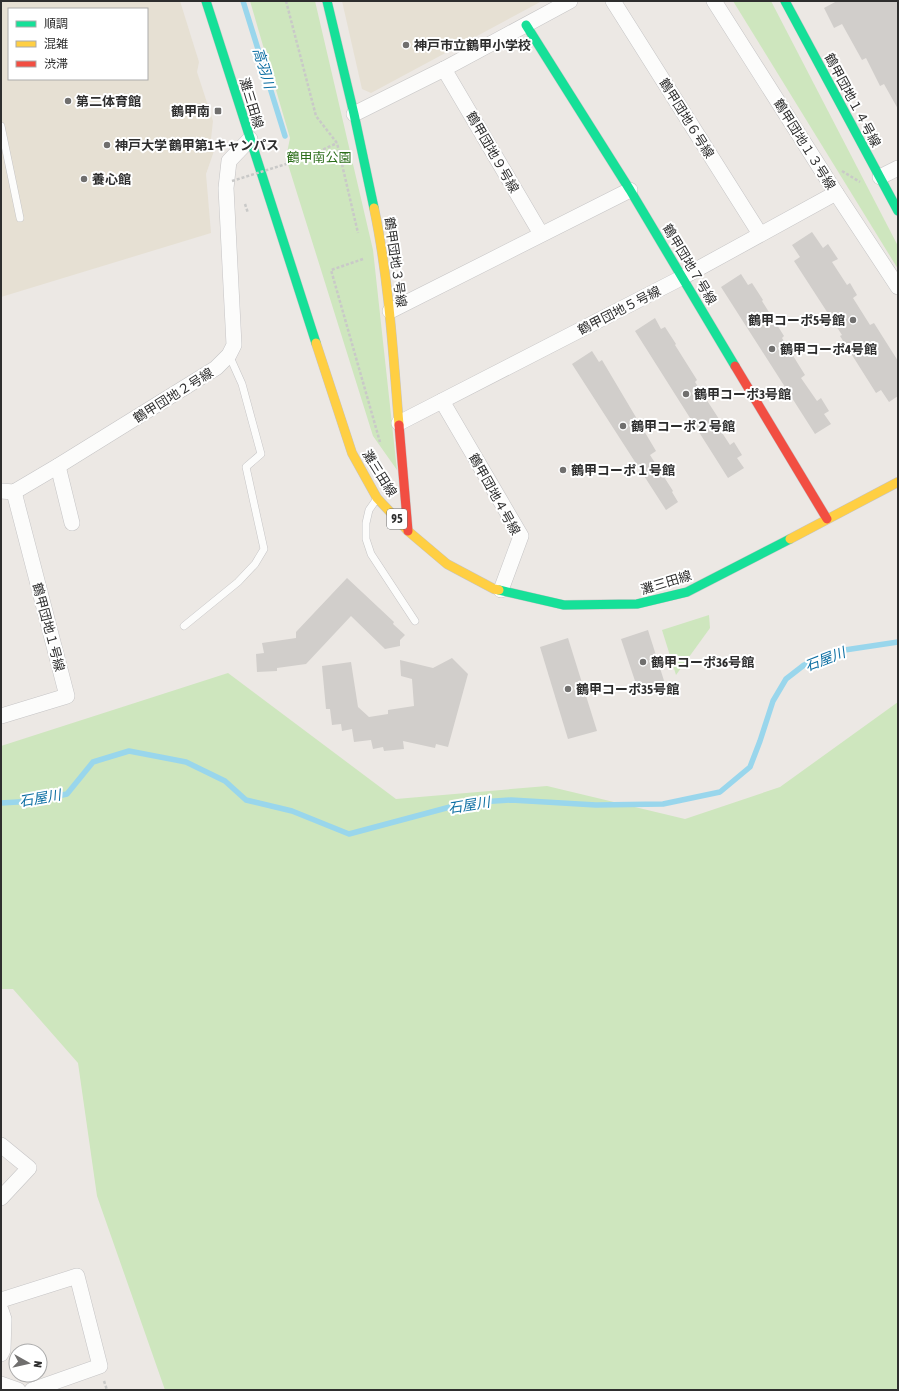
<svg xmlns="http://www.w3.org/2000/svg" width="899" height="1391" viewBox="0 0 899 1391" font-family="'Asap Condensed','Noto Sans JP',sans-serif">
<style>
.education{fill:#e6e0d3;fill-rule:evenodd}
.green{fill:#cee6be}
.lines{fill:none;stroke-linecap:round;stroke-linejoin:round}
.stream{stroke:#99d6ec;stroke-width:5.5}
.building{fill:#d1cecb}
.lane-casing{stroke:#c5c4c5;stroke-width:8}
.street-casing{stroke:#c5c4c5;stroke-width:16}
.fast-casing{stroke:#c5c4c5;stroke-width:10}
.slow-casing{stroke:#c5c4c5;stroke-width:10}
.jam-casing{stroke:#c5c4c5;stroke-width:10}
.path{stroke:#c9c9c8;stroke-width:2.5;stroke-dasharray:3 2;stroke-linecap:butt}
.lane{stroke:#fcfcfb;stroke-width:7}
.street{stroke:#fcfcfb;stroke-width:15}
.fast{stroke:#16e098;stroke-width:9}
.slow{stroke:#ffcf43;stroke-width:9}
.jam{stroke:#f24e42;stroke-width:9}
.path-bridge{stroke:#c9c9c8;stroke-width:2.5;stroke-dasharray:3 2;stroke-linecap:butt}
.poi-dot{fill:#706f6e;stroke:#fff;stroke-width:1.5}
.labels{text-anchor:middle;stroke-width:4;stroke-linejoin:round;paint-order:stroke}
.shield{fill:#fff;stroke:#6d6d6d;stroke-width:1}
.shield-label{font-size:12px;font-weight:bold;fill:#2e2e2e}
.poi-label{font-size:13px;font-weight:bold;fill:#2e2e2e;stroke:#fff;text-anchor:start}
.street-label{font-size:13px;fill:#2e2e2e;stroke:#fff}
.park-label{font-size:13px;fill:#2c6e1b;stroke:#fff}
.water-label{font-size:14px;font-style:italic;fill:#0d6fa3;stroke:#fff}
</style>
<rect width="100%" height="100%" fill="#ece8e4"/>
<g class="education">
<path d="M1,1H180L199,62L197,72L213,121L211,139L214,151L206,174L211,233L1,297ZM9,9H147V79H9Z"/>
<path d="M342,1H542L371,93L362,89Z"/>
</g>
<g class="green">
<path d="M250,1H315L373,250L397,470L373,436L286,158L290,138Z"/>
<path d="M733,1H771L898,246V269Z"/>
<path d="M709,615L710,628L676,675L662,630Z"/>
<path d="M228,673L396,799L547,786L685,819L780,787L898,702V1390H165L97,1196L78,1063L13,989H1V746Z"/>
</g>
<g class="lines">
<g class="stream">
<path d="M243,1L285,136"/>
<path d="M1,803L34,801L67,794L93,762L129,751L186,762L225,781L246,800L292,811L349,834L465,803L511,800L596,805L663,804L720,792L750,767L760,741L773,701L786,679L804,665L838,651L898,642"/>
</g>
</g>
<g class="building">
<path d="M837,1H898V109L884,84L880,86L866,58L862,60L842,24L834,28L824,8Z"/>
<path d="M812,232L823,248L828,244L838,259L832,262L847,285L850,283L857,295L853,298L870,325L874,323L898,361V396L889,402L881,390L876,393L840,336L842,335L794,261L800,257L792,245Z"/>
<path d="M741,274L748,285L752,283L763,300L762,301L784,336L782,338L805,375L801,378L817,401L821,398L829,411L824,414L831,424L815,434L721,287Z"/>
<path d="M655,318L661,329L665,327L676,344L675,345L697,380L695,382L719,419L715,422L730,445L734,442L742,455L737,458L744,468L728,478L635,331Z"/>
<path d="M592,351L599,362L602,360L656,451L650,455L673,491L672,492L678,502L666,510L572,364Z"/>
<path d="M347,578L394,622L393,624L405,635L400,640V646L385,649L351,616L306,664L277,668V671L257,672L256,654L264,653L262,643L296,638V632Z"/>
<path d="M648,630L665,684L639,693L621,639Z"/>
<path d="M568,638L597,731L568,739L540,647Z"/>
<path d="M452,658L468,674L448,747L436,744L435,748L403,741L404,749L384,751L383,747L373,749L371,740L354,742L352,729L342,731L341,724L332,725L330,709H326L322,666L351,662L358,707L369,717L388,714V710L414,706L412,679L401,676L400,660L433,668Z"/>
</g>
<g class="lines">
<defs>
<g id="lane">
<path d="M1,126L20,218"/>
<path d="M376,500L369,510L366,523V539L371,554L415,621"/>
<path d="M184,626L238,582L255,564L264,549L246,467L261,454L242,384L229,355"/>
</g>
<g id="street">
<path d="M613,1L760,234"/>
<path d="M714,1L836,193L898,287"/>
<path d="M444,69L541,234"/>
<path d="M354,114L444,69L570,1"/>
<path d="M880,177L898,168"/>
<path d="M390,311L630,190"/>
<path d="M442,401L521,536L501,590"/>
<path d="M399,423L683,277L836,193"/>
<path d="M58,466L72,523"/>
<path d="M1,491L14,492L58,466L216,368L229,355L234,345L226,188L229,161L250,139"/>
<path d="M1,716L67,696L14,492"/>
<path d="M1,1145L29,1168L1,1198"/>
<path d="M1,1300L77,1276L100,1366L32,1390"/>
<path d="M1,1310L4,1319L3,1350L1,1354"/>
<path d="M1,1384L18,1390"/>
</g>
<g id="fast">
<path d="M206,1L316,343"/>
<path d="M327,1L354,114L374,208"/>
<path d="M785,1L898,211"/>
<path d="M526,25L630,190L735,366"/>
<path d="M499,590L564,605L637,604L687,592L790,539"/>
</g>
<g id="slow">
<path d="M374,208C389,279 393,353 399,425"/>
<path d="M316,343L352,453L377,498L408,531L447,564L494,589L499,590"/>
<path d="M790,539L898,482"/>
</g>
<g id="jam">
<path d="M735,366L827,519"/>
<path d="M399,425L408,531"/>
</g>
</defs>
<use href="#lane" class="lane-casing"/>
<use href="#street" class="street-casing"/>
<use href="#fast" class="fast-casing"/>
<use href="#slow" class="slow-casing"/>
<use href="#jam" class="jam-casing"/>
<g class="path">
<path d="M286,1L316,116L337,143L358,233"/>
<path d="M305,158L337,143"/>
<path d="M842,171L860,182"/>
<path d="M245,204L248,213"/>
<path d="M363,259L331,270L380,442"/>
<path d="M104,1381L107,1390"/>
</g>
<use href="#lane" class="lane"/>
<use href="#street" class="street"/>
<use href="#fast" class="fast"/>
<use href="#slow" class="slow"/>
<use href="#jam" class="jam"/>
<path class="path-bridge" d="M232,181L305,158"/>
</g>
<g class="poi-dot">
<circle cx="406" cy="45" r="4"/>
<circle cx="68" cy="101" r="4"/>
<rect x="214" y="107" width="8" height="8" rx="2"/>
<circle cx="107" cy="145" r="4"/>
<circle cx="84" cy="179" r="4"/>
<circle cx="853" cy="320" r="4"/>
<circle cx="772" cy="349" r="4"/>
<circle cx="686" cy="394" r="4"/>
<circle cx="623" cy="426" r="4"/>
<circle cx="563" cy="470" r="4"/>
<circle cx="643" cy="662" r="4"/>
<circle cx="568" cy="689" r="4"/>
</g>
<g class="labels">
<rect class="shield" x="387" y="509" width="20" height="20" rx="3"/>
<g class="shield-label">
<text x="397" y="523">95</text>
</g>
<g class="poi-label">
<text x="414" y="50">神戸市立鶴甲小学校</text>
<text x="76" y="106">第二体育館</text>
<text x="210" y="116" text-anchor="end">鶴甲南</text>
<text x="115" y="150">神戸大学 鶴甲第1キャンパス</text>
<text x="92" y="184">養心館</text>
<text x="845" y="325" text-anchor="end">鶴甲コーポ5号館</text>
<text x="780" y="354">鶴甲コーポ4号館</text>
<text x="694" y="399">鶴甲コーポ3号館</text>
<text x="631" y="431">鶴甲コーポ２号館</text>
<text x="571" y="475">鶴甲コーポ１号館</text>
<text x="651" y="667">鶴甲コーポ36号館</text>
<text x="576" y="694">鶴甲コーポ35号館</text>
</g>
<g class="street-label">
<text transform="translate(853 100) rotate(62)" y="5">鶴甲団地１４号線</text>
<text transform="translate(252 103) rotate(73)" y="5">灘三田線</text>
<text transform="translate(687 118) rotate(58)" y="5">鶴甲団地６号線</text>
<text transform="translate(805 144) rotate(58)" y="5">鶴甲団地１３号線</text>
<text transform="translate(493 152) rotate(60)" y="5">鶴甲団地９号線</text>
<text transform="translate(396 262) rotate(82)" y="5">鶴甲団地３号線</text>
<text transform="translate(690 264) rotate(59)" y="5">鶴甲団地７号線</text>
<text transform="translate(619 310) rotate(-27)" y="5">鶴甲団地５号線</text>
<text transform="translate(173 395) rotate(-32)" y="5">鶴甲団地２号線</text>
<text transform="translate(380 473) rotate(58)" y="5">灘三田線</text>
<text transform="translate(495 494) rotate(61)" y="5">鶴甲団地４号線</text>
<text transform="translate(666 582) rotate(-17)" y="5">灘三田線</text>
<text transform="translate(49 627) rotate(75)" y="5">鶴甲団地１号線</text>
</g>
<g class="park-label">
<text x="319" y="162">鶴甲南公園</text>
</g>
<g class="water-label">
<text transform="translate(264 68) rotate(73)" y="5">高羽川</text>
<text transform="translate(825 659) rotate(-21)" y="5">石屋川</text>
<text transform="translate(40 798) rotate(-10)" y="5">石屋川</text>
<text transform="translate(469 805) rotate(-9)" y="5">石屋川</text>
</g>
</g>
<rect width="899" height="1391" fill="none" stroke="#2e2e2e" stroke-width="4"/>
<rect x="8" y="8" width="140" height="72" fill="#ffffff" stroke="#ababab"/>
<rect x="16" y="21" width="20" height="6" fill="#16e098" stroke="#ababab"/>
<text x="44" y="28" font-size="12" fill="#2e2e2e">順調</text>
<rect x="16" y="41" width="20" height="6" fill="#ffcf43" stroke="#ababab"/>
<text x="44" y="48" font-size="12" fill="#2e2e2e">混雑</text>
<rect x="16" y="61" width="20" height="6" fill="#f24e42" stroke="#ababab"/>
<text x="44" y="68" font-size="12" fill="#2e2e2e">渋滞</text>
<g transform="translate(28 1363) rotate(98)"><circle r="19" fill="#ffffff" stroke="#ababab"/>
<path d="M0-3L7 15L0 10L-7 15Z" fill="#706f6e"/>
<text y="-6" font-size="11" font-weight="bold" text-anchor="middle" fill="#2e2e2e">N</text>
</g>
</svg>
